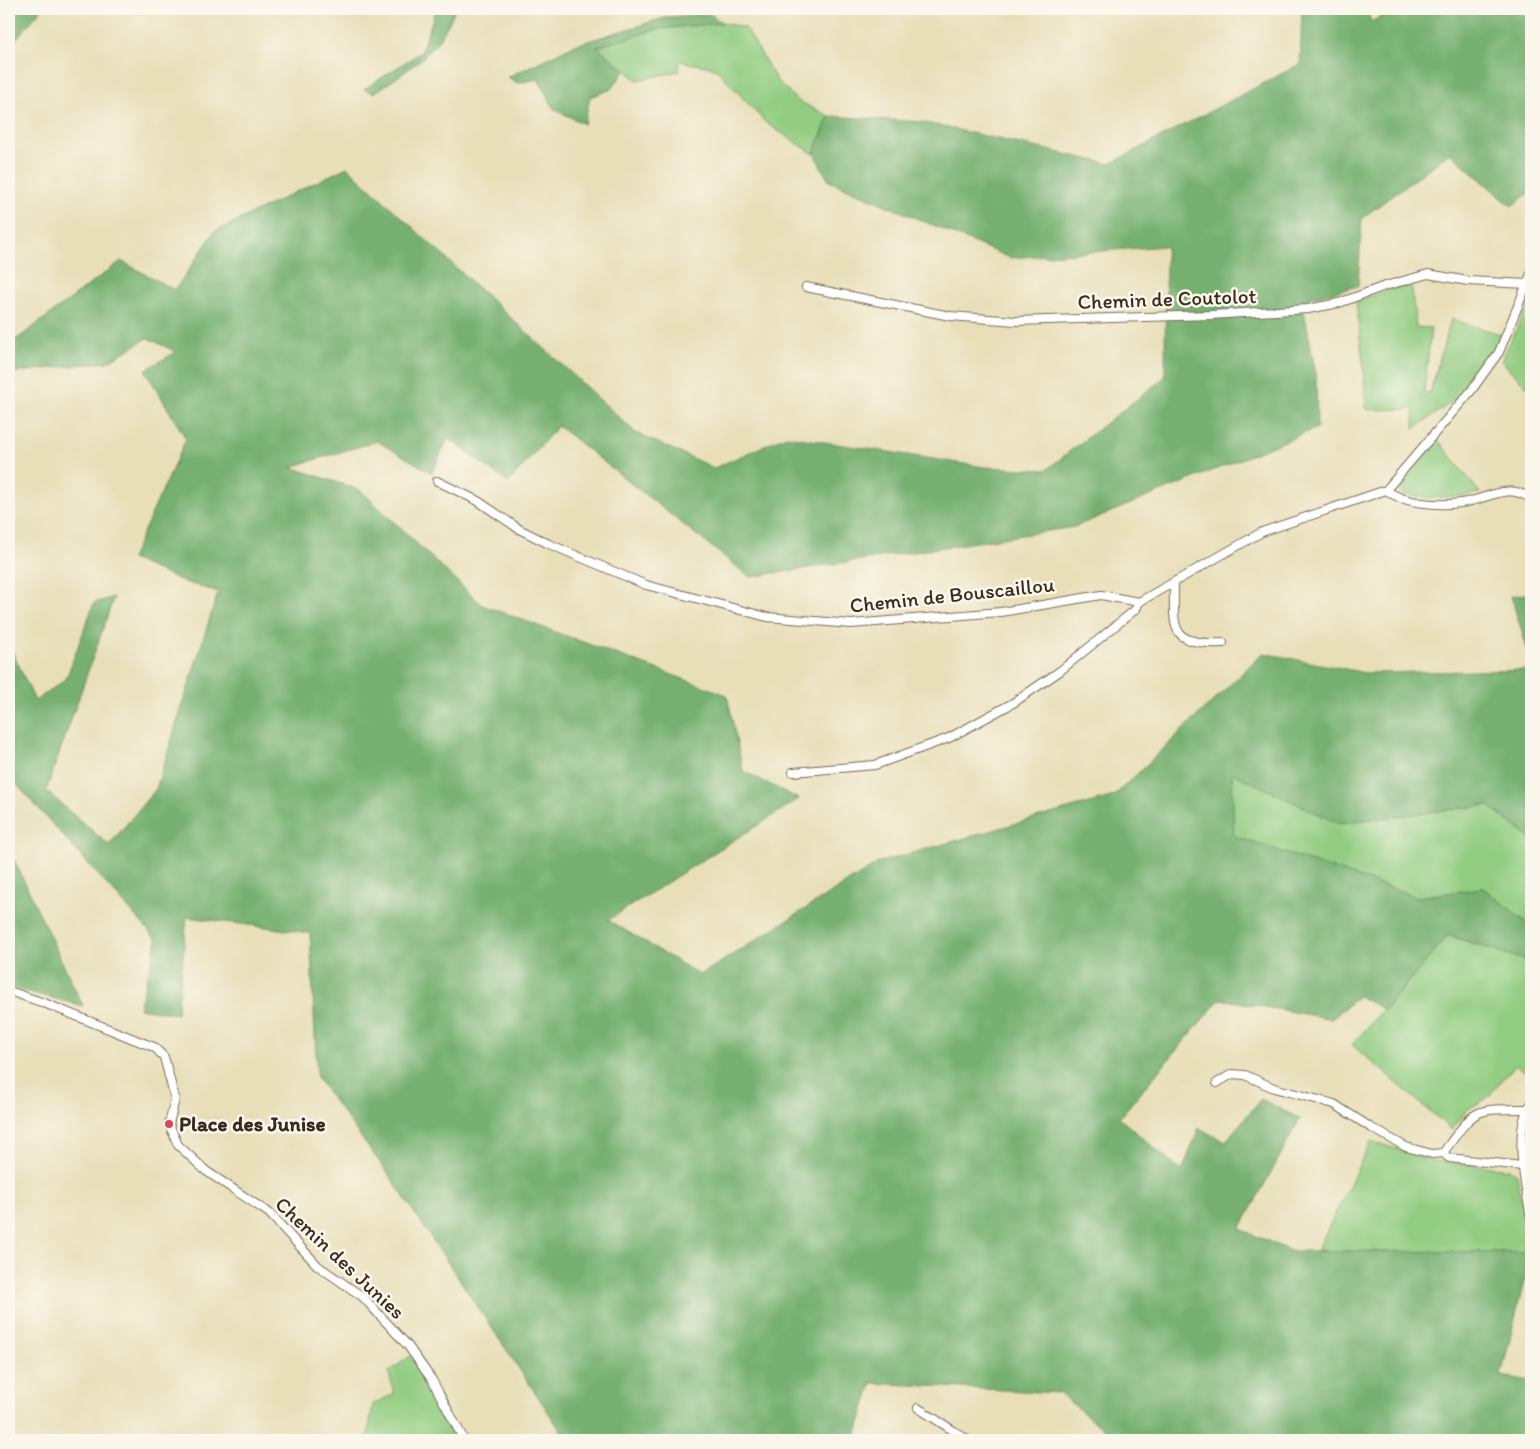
<svg xmlns="http://www.w3.org/2000/svg" width="1540" height="1449" viewBox="0 0 1540 1449" font-family="Itim,sans-serif">
<style>
.green{fill:#91cc81;stroke:#667b50}
.forest{fill:#74b06f;stroke:#586d46}
.lines{fill:none;stroke-linecap:round;stroke-linejoin:round}
.minor-casing{stroke:#786954;stroke-width:10}
.minor{stroke:#fff;stroke-width:8}
.poi-dot{fill:#d1495b;stroke:#fbf7ec;stroke-width:2}
.labels{text-anchor:middle;stroke-width:5;stroke-linejoin:round;paint-order:stroke}
.street-label{font-size:21px;fill:#3b2a1e;stroke:#fbf7ec}
.poi-label{font-size:21px;font-weight:bold;fill:#3b2a1e;stroke:#fbf7ec;text-anchor:start}
</style>
<rect width="100%" height="100%" fill="#fbf7ec"/>
<filter id="ink" filterUnits="userSpaceOnUse"><feTurbulence type="fractalNoise" baseFrequency=".02" numOctaves="2"/><feDisplacementMap in="SourceGraphic" scale="10" xChannelSelector="R" yChannelSelector="G"/><feConvolveMatrix kernelMatrix="1 2 1 2 8 2 1 2 1" color-interpolation-filters="sRGB"/></filter>
<filter id="wash" filterUnits="userSpaceOnUse"><feTurbulence type="fractalNoise" baseFrequency=".0096" numOctaves="4" result="noise"/><feDisplacementMap in="SourceGraphic" scale="20" xChannelSelector="R" yChannelSelector="G"/><feGaussianBlur stdDeviation="1.12" result="paint"/><feColorMatrix in="noise" values="0 0 0 0 0 0 0 0 0 0 0 0 0 0 0 0 0 1.4 0 .05"/><feComposite in="paint" operator="in"/></filter>
<g filter="url(#wash)">
<rect width="100%" height="100%" fill="#e8dfb9"/>
<g class="green">
<path d="M723,23L746,28L777,81L798,101L829,116L814,154L766,123L715,68L679,61L680,71L637,80L597,47L658,29Z"/>
<path d="M1411,283L1416,327L1431,328L1424,392L1430,393L1451,319L1503,335L1484,364L1457,398L1414,429V409L1366,410L1363,362L1356,301Z"/>
<path d="M1531,298V391L1501,361Z"/>
<path d="M1437,439L1480,493C1462,496 1409,504 1397,489L1400,482Z"/>
<path d="M1232,772L1338,823L1488,805L1531,839V926L1483,888L1418,897L1233,836Z"/>
<path d="M1448,935L1531,962V1074L1515,1065L1487,1098L1467,1110L1452,1130L1352,1045Z"/>
<path d="M1371,1141L1431,1160L1509,1169L1517,1174L1531,1252L1317,1251Z"/>
<path d="M410,1356L429,1382L455,1440H367L373,1404L394,1394L389,1372Z"/>
</g>
<g class="forest">
<path d="M9,9H42L9,47Z"/>
<path d="M436,9H455C438,53 411,68 374,93L364,89L421,52Z"/>
<path d="M1302,9H1367L1371,22L1395,9H1531V192L1511,206L1450,153L1362,218L1358,286L1302,300L1316,374L1317,428L1074,527L750,577L558,426L508,483L448,438L432,473L377,441L291,467L360,490L482,605L727,695L743,771L799,799L608,920L700,975L880,862L1114,796L1263,653L1366,673L1531,670V839L1488,805L1338,823L1232,773L1234,836L1418,897L1483,888L1531,926V962L1448,935L1385,1010L1358,996L1332,1019L1220,999L1119,1118L1182,1171L1199,1128L1225,1142L1261,1099L1300,1119L1240,1229L1291,1251L1531,1252L1501,1376L1531,1381V1440H1117L1059,1393L872,1383L855,1440H567L389,1175L317,1078L310,933L187,917L177,1014L139,1008L157,940L9,776V644L35,701L66,679L94,603L114,597L46,791L109,845L156,789L218,592L185,582L131,559L186,439L145,370L176,352L148,338L107,362L9,373V345L121,261L175,290L214,232L347,167L636,433L714,468L786,436L984,467L1046,470L1165,377L1166,246L1010,258L829,181L814,154L829,116L922,122L1110,164L1300,64Z"/>
<path d="M710,14L723,23L658,29L597,47L625,70L612,89L590,97L584,124L554,109L538,79L517,83L508,77L572,46L667,17Z"/>
<path d="M1531,593V662L1511,596Z"/>
<path d="M9,849L83,1006L9,987Z"/>
</g>
</g>
<g filter="url(#ink)">
<g class="lines">
<defs>
<g id="minor">
<path d="M806,287L950,316L1015,321L1211,315L1308,309L1339,303L1385,286L1428,274L1468,281L1527,284"/>
<path d="M437,481L478,501L519,529L549,544L646,585L767,617L851,624L1001,612L1101,595L1139,602"/>
<path d="M1386,490C1404,504 1439,506 1461,503C1488,500 1506,481 1531,499"/>
<path d="M1174,582C1174,628 1168,645 1223,643"/>
<path d="M1139,602L1262,532L1386,490L1471,391L1499,352L1531,274"/>
<path d="M793,772L875,765L949,738L1013,703L1060,671L1136,609L1139,602"/>
<path d="M9,991L44,1003L141,1042L154,1047L164,1057L175,1099L169,1124L178,1145L206,1171L269,1213L318,1266L363,1297L408,1346L432,1380L464,1440"/>
<path d="M1217,1083L1232,1074L1245,1075L1274,1088L1334,1104L1370,1127L1406,1147L1432,1154L1443,1153L1449,1158L1522,1166"/>
<path d="M1531,1104C1512,1129 1526,1189 1531,1218"/>
<path d="M1443,1153C1476,1108 1471,1109 1527,1109"/>
<path d="M918,1408L968,1440"/>
</g>
</defs>
<use href="#minor" class="minor-casing"/>
<use href="#minor" class="minor"/>
</g>
</g>
<circle class="poi-dot" cx="169" cy="1124" r="5"/>
<g class="labels">
<g class="street-label">
<text transform="translate(1167 299) rotate(-2)" y="7">Chemin de Coutolot</text>
<text transform="translate(952 595) rotate(-6)" y="7">Chemin de Bouscaillou</text>
<text transform="translate(340 1258) rotate(43)" y="7">Chemin des Junies</text>
</g>
<g class="poi-label">
<text x="179" y="1131">Place des Junise</text>
</g>
</g>
<rect width="1540" height="1449" fill="none" stroke="#fbf7ec" stroke-width="30"/>
</svg>
